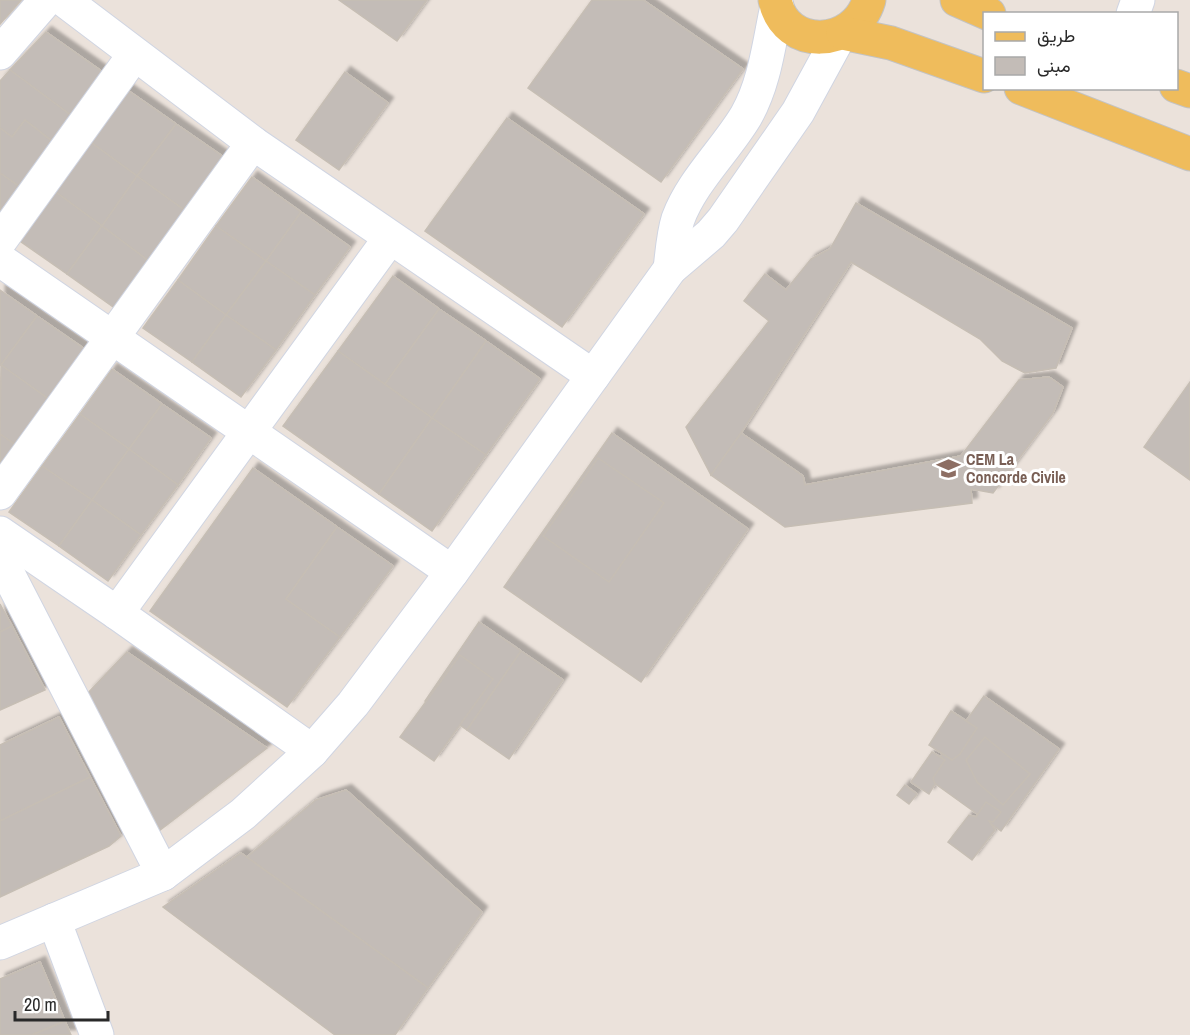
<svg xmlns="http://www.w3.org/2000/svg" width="1190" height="1035" viewBox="0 0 1190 1035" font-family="'Archivo Narrow',Vazirmatn,sans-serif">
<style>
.building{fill:#c3bcb7;stroke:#c6beb4;stroke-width:1.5;filter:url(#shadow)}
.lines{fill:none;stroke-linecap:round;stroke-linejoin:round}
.minor-casing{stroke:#d0d5e2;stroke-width:35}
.major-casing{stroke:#c3c3c3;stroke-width:35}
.minor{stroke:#fff;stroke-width:33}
.major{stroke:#efbc5c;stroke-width:33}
.labels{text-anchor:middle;stroke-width:6;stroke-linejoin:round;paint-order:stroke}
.education-label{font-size:16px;font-weight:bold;fill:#785e54;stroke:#fff;text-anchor:start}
</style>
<defs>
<filter id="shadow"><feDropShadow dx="5.5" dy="-5.5" stdDeviation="1.5" flood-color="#0004"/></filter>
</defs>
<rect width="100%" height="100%" fill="#ebe2db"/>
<g class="building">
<path d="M0,0H21L0,24Z"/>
<path d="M339,0H427L397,41Z"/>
<path d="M592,0H643L743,69L661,182L528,88Z"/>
<path d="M46,32L104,73L72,116L10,70Z"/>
<path d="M10,70L72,116L53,142L25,120L12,137L0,128V81Z"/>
<path d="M345,72L388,103L339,170L296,140Z"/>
<path d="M126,89L176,124L137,176L89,141Z"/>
<path d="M507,118L644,214L562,327L425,231Z"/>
<path d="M25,120L53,142L20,187L0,173V128L12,137Z"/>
<path d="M176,124L225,158L187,212L137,176Z"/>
<path d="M89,141L137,176L102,226L53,190Z"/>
<path d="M0,173L20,187L0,215Z"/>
<path d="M137,176L187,212L150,262L102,226Z"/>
<path d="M252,177L301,212L266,261L216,226Z"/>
<path d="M53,190L102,226L67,274L17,239Z"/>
<path d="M856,203L1072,328L1056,368L1025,373L1002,361L980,339L851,262L741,433L711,475L686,427L769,321L744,301L765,274L786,290L811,259L830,249Z"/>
<path d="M301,212L350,247L315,295L266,261Z"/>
<path d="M102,226L150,262L116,309L67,274Z"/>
<path d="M216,226L266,261L226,315L178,280Z"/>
<path d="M266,261L315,295L276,350L226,315Z"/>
<path d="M393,276L439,309L385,384L338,351Z"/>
<path d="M178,280L226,315L192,362L143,328Z"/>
<path d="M0,290L37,316L1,365H0Z"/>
<path d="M439,309L486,341L432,418L385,384Z"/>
<path d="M226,315L276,350L241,397L192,362Z"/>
<path d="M37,316L86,350L50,400L1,365Z"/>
<path d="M486,341L540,379L486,455L432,418Z"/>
<path d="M338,351L432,418L379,494L283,426Z"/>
<path d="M1,365L50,400L17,446L0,434Z"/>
<path d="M112,369L162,404L129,449L80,414Z"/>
<path d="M1049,377L1063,387L1053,413L993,493L971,489L972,503L785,527L711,475L741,433L803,476L805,485L961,456L1019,380Z"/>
<path d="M1190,382V480L1144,447Z"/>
<path d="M162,404L211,438L178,485L129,449Z"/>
<path d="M80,414L129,449L92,500L42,466Z"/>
<path d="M432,418L486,455L432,531L379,494Z"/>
<path d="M612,433L748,529L641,682L504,587Z"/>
<path d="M0,434L17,446L0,469Z"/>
<path d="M129,449L178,485L141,535L92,500Z"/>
<path d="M598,458L664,503L609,582L543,536Z"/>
<path d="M42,466L92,500L59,546L9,512Z"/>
<path d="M253,468L337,527L286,599L340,637L287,707L150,611Z"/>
<path d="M92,500L141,535L108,581L59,546Z"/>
<path d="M337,527L393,566L340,637L286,599Z"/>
<path d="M0,604L12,626L0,632Z"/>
<path d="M479,622L521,651L467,730L425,701Z"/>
<path d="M12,626L45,690L0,710V632Z"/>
<path d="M521,651L563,680L509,759L467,730Z"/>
<path d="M127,652L267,748L160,830L88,693Z"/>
<path d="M460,655L493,679L434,761L400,737Z"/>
<path d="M984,696L1059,749L1001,831L926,777Z"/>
<path d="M951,711L977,728L960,754L952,760L929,745Z"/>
<path d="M59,717L90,777L0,821V745Z"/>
<path d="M985,737L1030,774L1003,805L977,782L966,760Z"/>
<path d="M932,752L945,760L933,778L935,784L929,794L911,782Z"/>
<path d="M90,777L121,836L109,846L0,897V821Z"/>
<path d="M905,785L917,794L909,804L897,795Z"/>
<path d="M346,790L482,912L428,988L247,857L316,800Z"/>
<path d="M986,802L1001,812L993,822L989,821L995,830L972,860L948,842L969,815L976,817Z"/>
<path d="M241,853L428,988L395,1035H335L163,907Z"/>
<path d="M40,962L65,1021L32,1035H0V979Z"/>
<path d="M65,1021L71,1035H32Z"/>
</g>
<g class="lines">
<defs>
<g id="minor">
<path d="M64,0L253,143L593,376"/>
<path d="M1133,14L1138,0"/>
<path d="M0,53L46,0"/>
<path d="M0,241L134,55"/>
<path d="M0,260L452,572"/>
<path d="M670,269C672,253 673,235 678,219C692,181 725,151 746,116C765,83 769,43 777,6"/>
<path d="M0,493L253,143"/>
<path d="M0,533L117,613L312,751"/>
<path d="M0,558L163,874"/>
<path d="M117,613L390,238"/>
<path d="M54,920L97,1035"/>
<path d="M0,943L163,874L243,814L312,751L353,704L452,572L670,269L711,234L723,220L798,112L840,35"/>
</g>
<g id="major">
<path d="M775,0C785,51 855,48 869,0"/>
<path d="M957,0L989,14"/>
<path d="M843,33L891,43L984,76"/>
<path d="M1176,86L1190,91"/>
<path d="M1021,88L1190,154"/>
</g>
</defs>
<use href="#minor" class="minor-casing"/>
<use href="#major" class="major-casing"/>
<use href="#minor" class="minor"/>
<use href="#major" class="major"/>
</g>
<defs>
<symbol id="school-bare" viewBox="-9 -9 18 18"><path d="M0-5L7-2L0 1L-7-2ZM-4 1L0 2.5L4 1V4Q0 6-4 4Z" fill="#8d6e63" stroke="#fff" stroke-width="2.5" paint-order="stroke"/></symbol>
</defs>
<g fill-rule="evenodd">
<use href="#school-bare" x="932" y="452" width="33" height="33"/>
</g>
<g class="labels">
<g class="education-label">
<text x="966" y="465">CEM La<tspan x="966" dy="18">Concorde Civile</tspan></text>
</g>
</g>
<rect x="983" y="12" width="195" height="78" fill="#ffffff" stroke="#a9a9a9" stroke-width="1.5"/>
<rect x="995" y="32" width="30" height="9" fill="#efbc5c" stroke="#a9a9a9" stroke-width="1.5"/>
<text x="1037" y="42" font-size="18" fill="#292929">طريق</text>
<rect x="995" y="57" width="30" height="18" fill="#c3bcb7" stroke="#a9a9a9" stroke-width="1.5"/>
<text x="1037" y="72" font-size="18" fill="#292929">مبنى</text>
<path d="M15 1011v9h93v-9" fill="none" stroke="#292929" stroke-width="3"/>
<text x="24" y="1011" font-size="18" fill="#292929" stroke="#ffffff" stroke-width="4.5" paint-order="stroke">20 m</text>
</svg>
